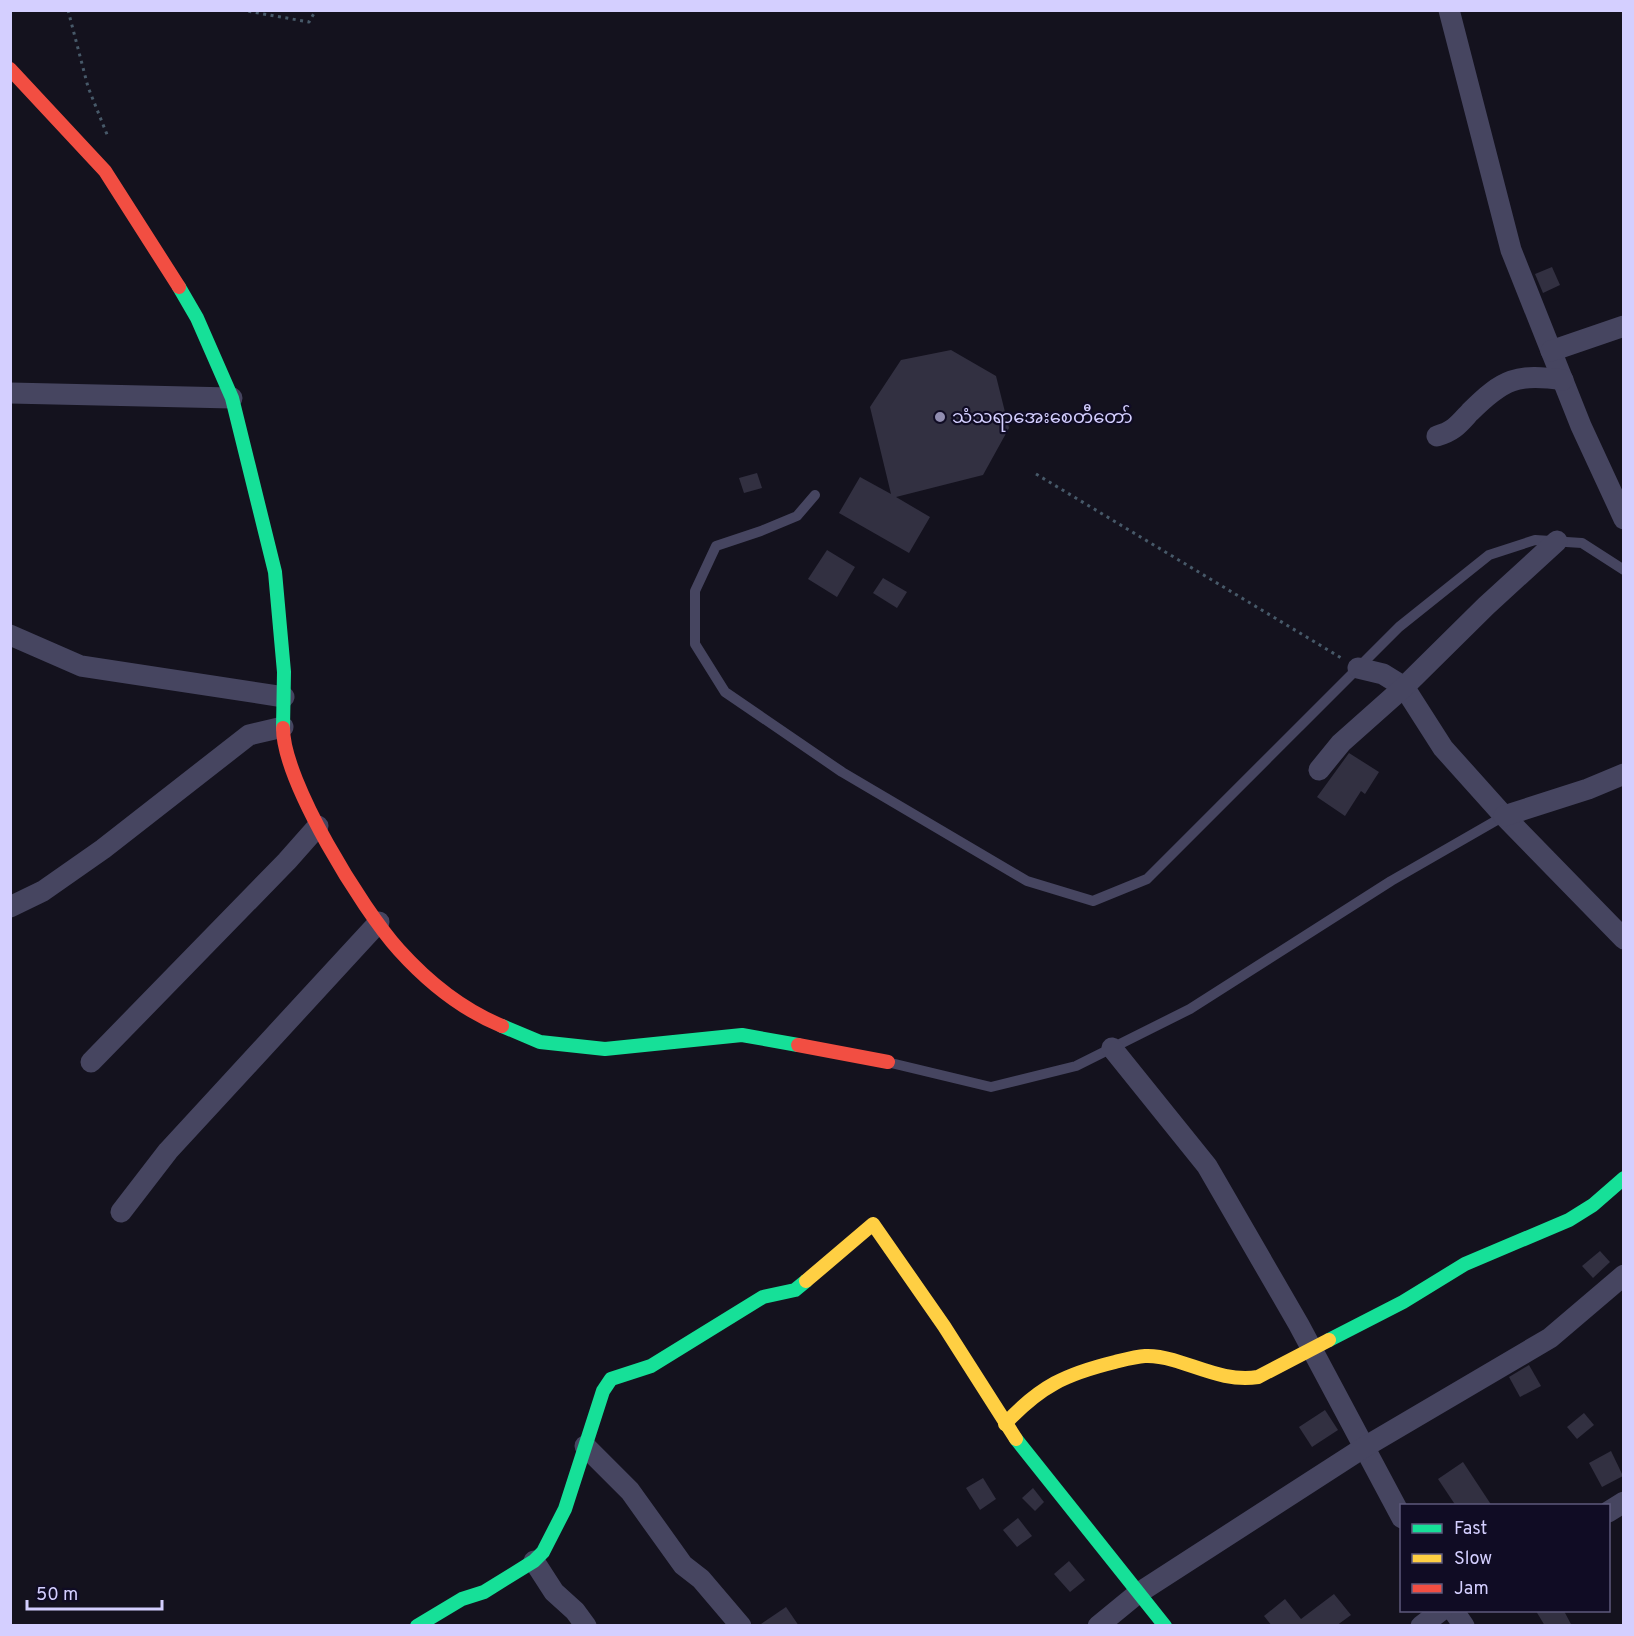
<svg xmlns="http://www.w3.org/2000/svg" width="1634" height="1636" viewBox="0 0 1634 1636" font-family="Overpass,'Noto Sans Myanmar',sans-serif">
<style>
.building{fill:#323041}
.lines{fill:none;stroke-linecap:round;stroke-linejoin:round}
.path{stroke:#475969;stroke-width:3;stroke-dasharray:3 4.5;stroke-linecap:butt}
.lane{stroke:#464560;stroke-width:10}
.street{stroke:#464560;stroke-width:21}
.fast{stroke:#16e098;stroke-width:14}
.slow{stroke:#ffcf43;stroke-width:14}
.jam{stroke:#f24e42;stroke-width:14}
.poi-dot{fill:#918db0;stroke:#100c24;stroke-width:2}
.labels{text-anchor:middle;stroke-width:4.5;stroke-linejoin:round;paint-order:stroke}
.poi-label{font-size:18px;fill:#d4cfff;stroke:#100c24;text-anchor:start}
</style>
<rect width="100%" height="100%" fill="#14121e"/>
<g class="building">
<path d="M1552,267L1560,285L1543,293L1535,274Z"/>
<path d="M951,350L996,376L1009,428L983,475L896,497L930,517L909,553L839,513L860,477L891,494L870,407L901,360Z"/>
<path d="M757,473L762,488L744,493L739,478Z"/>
<path d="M827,550L855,567L837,597L808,579Z"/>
<path d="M883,578L907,592L897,608L873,593Z"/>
<path d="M1349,753L1379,772L1365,794L1361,791L1345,816L1317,797Z"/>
<path d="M1600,1251L1610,1262L1593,1278L1582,1266Z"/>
<path d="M1529,1365L1541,1386L1520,1397L1509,1377Z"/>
<path d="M1325,1410L1338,1430L1312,1447L1299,1427Z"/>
<path d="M1584,1413L1594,1425L1577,1439L1567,1427Z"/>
<path d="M1611,1451L1623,1476L1602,1487L1589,1463Z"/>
<path d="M1463,1462L1492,1506H1456L1438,1479Z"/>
<path d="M983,1478L996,1499L980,1510L966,1488Z"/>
<path d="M1033,1488L1044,1502L1035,1511L1022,1498Z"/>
<path d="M1018,1518L1032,1536L1017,1547L1003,1530Z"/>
<path d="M1069,1561L1085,1580L1070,1592L1054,1574Z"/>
<path d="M1334,1594L1351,1615L1336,1626H1272L1264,1616L1285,1599L1301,1619Z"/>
<path d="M786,1607L799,1626H758Z"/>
<path d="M1536,1611H1564L1572,1626H1545Z"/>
</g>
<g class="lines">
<g class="path">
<path d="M68,10L88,87L108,137"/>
<path d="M241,10L309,22L316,10"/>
<path d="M1036,474L1343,659"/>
</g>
<g class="lane">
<path d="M815,495L797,516L761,531L716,546L695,591V644L725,692L842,772L1027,881L1093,901L1147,879L1399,627L1489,555L1535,540L1582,543L1624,570"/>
<path d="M891,1063L991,1087L1076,1066L1190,1009L1391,881L1504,816"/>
</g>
<g class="street">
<path d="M1449,10L1511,250L1581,426L1624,519"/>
<path d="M1551,351L1624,326"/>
<path d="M10,393L232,398"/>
<path d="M1437,436C1454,431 1458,425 1470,412C1503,379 1517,373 1563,380"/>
<path d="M10,635L81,666L284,697"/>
<path d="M1358,668L1383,674L1404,687L1443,748L1504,816L1624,939"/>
<path d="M1319,770L1341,743L1404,687L1486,606L1557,541"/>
<path d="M1504,816L1588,789L1624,774"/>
<path d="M10,907L43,891L103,849L249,735L283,727"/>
<path d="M1112,1048L1207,1166L1299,1325L1402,1518"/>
<path d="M91,1062L287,861L318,826"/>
<path d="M121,1212L168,1151L379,922"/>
<path d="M585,1446L630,1491L683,1565L701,1579L741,1626"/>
<path d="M1608,1512L1624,1502"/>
<path d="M534,1561L554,1592L575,1611L586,1626"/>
<path d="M1453,1610L1464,1626"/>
<path d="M1098,1626L1137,1594L1363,1448L1550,1338L1624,1275"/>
<path d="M1421,1626L1442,1610"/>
</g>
<g class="fast">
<path d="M179,287L197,318L232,398L275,572L284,672L283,728"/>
<path d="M502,1026L540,1042L605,1049L742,1035L798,1045"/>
<path d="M1329,1340L1403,1302L1465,1264L1569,1220L1593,1205L1624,1178"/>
<path d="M1016,1439L1165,1626"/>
<path d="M417,1626L462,1599L484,1592L534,1561L543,1552L565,1509L603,1391L611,1379L651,1366L763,1297L795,1290L806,1281"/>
</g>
<g class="slow">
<path d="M806,1281L873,1224L944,1326L1016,1439"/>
<path d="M1005,1424C1040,1386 1066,1374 1115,1362C1139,1356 1148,1353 1173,1360C1201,1368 1228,1382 1258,1377L1329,1340"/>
</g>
<g class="jam">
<path d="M10,69L105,171L179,287"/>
<path d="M283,728C283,781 362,909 399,950C427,981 463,1010 502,1026"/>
<path d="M798,1045L888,1062"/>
</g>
</g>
<circle class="poi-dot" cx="940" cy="417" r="6"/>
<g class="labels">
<g class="poi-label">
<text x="952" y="423">သံသရာအေးစေတီတော်</text>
</g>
</g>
<rect width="1634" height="1636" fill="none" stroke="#d4cfff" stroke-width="24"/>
<rect x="1400" y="1504" width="210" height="108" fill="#100c24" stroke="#5e5a7c" stroke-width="1.5"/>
<rect x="1412" y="1524" width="30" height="9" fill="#16e098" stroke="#5e5a7c" stroke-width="1.5"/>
<text x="1454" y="1534" font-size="18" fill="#d4cfff">Fast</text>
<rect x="1412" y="1554" width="30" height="9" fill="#ffcf43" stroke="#5e5a7c" stroke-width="1.5"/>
<text x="1454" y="1564" font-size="18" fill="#d4cfff">Slow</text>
<rect x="1412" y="1584" width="30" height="9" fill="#f24e42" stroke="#5e5a7c" stroke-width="1.5"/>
<text x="1454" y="1594" font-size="18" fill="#d4cfff">Jam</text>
<path d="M27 1600v9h135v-9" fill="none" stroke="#d4cfff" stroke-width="3"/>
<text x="36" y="1600" font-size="18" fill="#d4cfff" stroke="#100c24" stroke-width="4.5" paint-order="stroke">50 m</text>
</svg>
